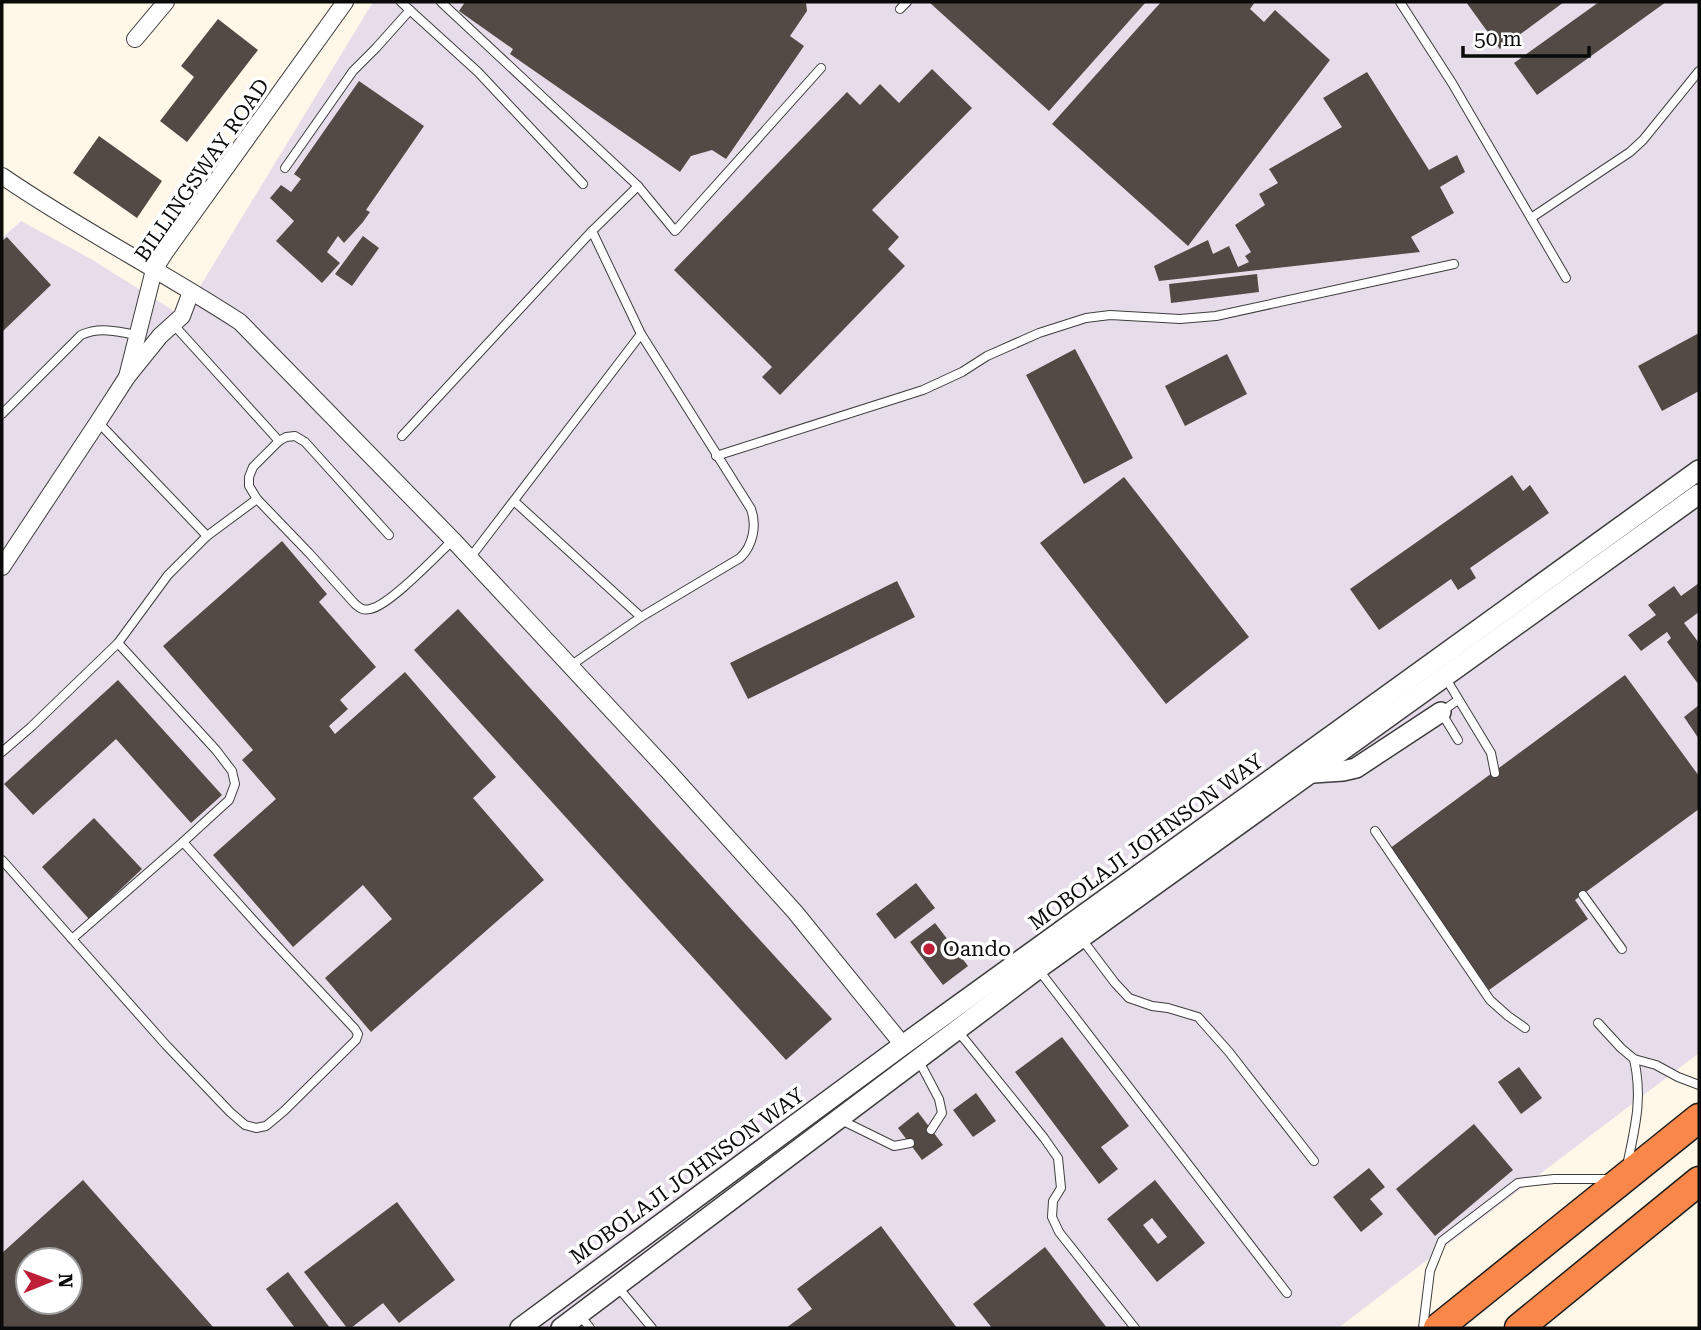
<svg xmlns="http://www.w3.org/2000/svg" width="1701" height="1330" viewBox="0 0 1701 1330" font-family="'Roboto Serif',serif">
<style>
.industrial{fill:#e7ddea;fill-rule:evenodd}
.building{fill:#534a46;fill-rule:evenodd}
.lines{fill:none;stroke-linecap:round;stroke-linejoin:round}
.service-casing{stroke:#3d3d3d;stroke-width:10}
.minor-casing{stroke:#3d3d3d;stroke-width:18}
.tertiary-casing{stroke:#3d3d3d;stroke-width:22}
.motorway-casing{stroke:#1b1b1b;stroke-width:31}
.service{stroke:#fff;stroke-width:8}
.minor{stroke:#fff;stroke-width:16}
.tertiary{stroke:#fff;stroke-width:19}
.motorway{stroke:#fa874a;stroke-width:28}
.poi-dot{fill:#be1e38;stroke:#fff;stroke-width:2.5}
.labels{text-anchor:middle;stroke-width:7;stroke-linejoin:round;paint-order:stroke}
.street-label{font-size:21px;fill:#0a0a0a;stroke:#fff}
.poi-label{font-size:21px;fill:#0a0a0a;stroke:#fff;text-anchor:start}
</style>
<rect width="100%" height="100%" fill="#fff8e8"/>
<path class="industrial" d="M373,2H1699V1053L1338,1328H2V238L21,221L91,259L182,316ZM28,1260H70V1302H28Z"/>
<g class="building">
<path d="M465,2H806L807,11L790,36L804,46L726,159L712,150L691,156L680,172L510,54L513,49L459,11Z"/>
<path d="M929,2H1146L1049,111Z"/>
<path d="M1161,2H1255L1250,9L1264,22L1275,10L1330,60L1188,246L1052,124Z"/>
<path d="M1466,2H1564L1500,49Z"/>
<path d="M1599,2H1666L1537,95L1514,63Z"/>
<path d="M218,19L258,50L187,142L160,121L194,77L181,66Z"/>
<path d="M932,69L972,108L872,210L899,237L888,249L905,266L780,395L762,377L772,367L674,270L847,92L860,105L880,84L899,103Z"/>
<path d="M1367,72L1429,170L1457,155L1465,172L1440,187L1454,213L1411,237L1420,252L1159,281L1154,266L1208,240L1213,254L1229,246L1238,267L1249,262L1245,256L1251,252L1235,225L1265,205L1259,194L1278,183L1269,169L1342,127L1323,98Z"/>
<path d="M359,81L424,126L366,210L370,212L363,222L344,243L338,236L327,252L340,263L322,283L276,241L294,221L270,198L281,185L291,192L301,179L294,174Z"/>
<path d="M99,136L162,181L137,218L73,173Z"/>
<path d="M363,236L379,248L352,286L335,274Z"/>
<path d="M7,237L51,285L2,332V241Z"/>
<path d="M1257,274L1259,292L1171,303L1169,284Z"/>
<path d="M1699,333V391L1662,411L1638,366Z"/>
<path d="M1075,349L1133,458L1084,484L1026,375Z"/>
<path d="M1227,354L1247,394L1185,426L1165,386Z"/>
<path d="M1512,475L1523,491L1530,485L1549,513L1470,568L1476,578L1458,590L1451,579L1379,630L1350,589Z"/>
<path d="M1124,477L1249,637L1166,704L1040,543Z"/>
<path d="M282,541L327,594L319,602L376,667L340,700L348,709L329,726L335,734L405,672L496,777L473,798L544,880L371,1032L325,978L392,919L363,885L293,947L213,855L276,799L242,760L253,750L163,646Z"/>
<path d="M897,581L915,617L748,699L730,663Z"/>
<path d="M1699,583V612L1684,623L1699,643V685L1667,642L1671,638L1667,632L1641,651L1628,635L1656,615L1648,605L1674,586L1681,596Z"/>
<path d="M458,609L832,1019L786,1060L414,650Z"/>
<path d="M1625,675L1699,776V809L1575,900L1588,919L1489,990L1389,849Z"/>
<path d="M118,680L222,795L191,823L116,739L33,815L4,784Z"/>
<path d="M1699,705V739L1684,717Z"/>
<path d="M94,818L142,869L89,919L42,867Z"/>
<path d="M916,883L935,908L895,939L876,914Z"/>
<path d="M935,923L968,966L943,985L910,942Z"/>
<path d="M1062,1037L1129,1126L1101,1147L1118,1169L1099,1184L1015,1072Z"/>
<path d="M1519,1067L1542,1098L1521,1114L1498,1082Z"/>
<path d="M976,1093L996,1121L973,1137L953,1110Z"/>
<path d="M918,1112L943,1145L922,1160L898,1128Z"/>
<path d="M1474,1124L1513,1170L1435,1236L1396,1189Z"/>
<path d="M1369,1168L1385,1187L1370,1199L1383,1214L1361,1232L1333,1197Z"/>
<path d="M83,1180L214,1328H2V1253ZM28,1260H70V1302H28Z"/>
<path d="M1155,1180L1205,1243L1157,1282L1107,1219ZM1152,1218L1167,1237L1158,1244L1143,1225Z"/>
<path d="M397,1202L455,1280L399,1323L383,1303L351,1328H347L304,1272Z"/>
<path d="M881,1226L957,1328H786L812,1309L797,1289Z"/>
<path d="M1045,1247L1107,1328H992L973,1304Z"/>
<path d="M288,1272L330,1328H295L266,1289Z"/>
</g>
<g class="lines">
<defs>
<g id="service">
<path d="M401,2L478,72L583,184"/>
<path d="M441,2L638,186L592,231L641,334"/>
<path d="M1400,2L1452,83L1566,278"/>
<path d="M900,9L907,2"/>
<path d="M285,168L353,71L376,48L410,10"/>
<path d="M638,186L675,231L821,68"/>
<path d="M1531,218L1630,152L1643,140L1699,71"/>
<path d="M173,324L279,441"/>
<path d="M2,414L81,335C101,326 117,332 138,335"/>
<path d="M98,422L207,536"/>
<path d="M402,436L592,231"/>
<path d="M716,456L923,390L962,372L987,356L1039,333L1086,318L1110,315L1180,319L1216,316L1454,264"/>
<path d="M514,501L641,617"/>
<path d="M389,535L305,442L295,436L286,437L279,441L253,467L249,477V486L257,499L309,553L355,604C360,608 363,611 370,609C389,606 436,556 453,540"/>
<path d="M470,558L641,334L751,509C757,525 753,546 740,558L641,617L570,666"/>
<path d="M1445,677L1491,753L1495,773"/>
<path d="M1458,700L1441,712L1458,740"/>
<path d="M2,752L31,727L118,643L168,575L207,536L257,499"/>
<path d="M1375,831L1490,1000L1508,1016L1525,1028"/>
<path d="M2,860L166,1045L230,1112L245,1125L256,1128L266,1126L284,1111L356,1040L358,1034L355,1029L264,932L183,842L229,800L235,784L232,771L216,750L118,643"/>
<path d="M1583,895L1622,949"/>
<path d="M1081,938L1115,983L1129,998L1152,1006L1168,1008L1198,1017L1229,1052L1314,1161"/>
<path d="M72,939L183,842"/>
<path d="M1038,969L1287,1293"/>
<path d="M1598,1023L1621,1048L1634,1059L1656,1065L1678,1077L1699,1085"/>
<path d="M957,1030L1044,1138L1058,1158L1061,1188L1053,1201L1052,1217L1059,1232L1135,1328"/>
<path d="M919,1061L939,1099L942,1113L931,1130"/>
<path d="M841,1120L894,1146L910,1143"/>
<path d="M1627,1166C1635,1127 1643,1099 1634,1059"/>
<path d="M617,1286L652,1328"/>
<path d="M579,1314L590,1328"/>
<path d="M1423,1328L1430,1271L1442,1241L1518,1183L1554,1179H1610"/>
</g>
<g id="minor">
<path d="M135,39L166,2"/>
<path d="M2,176C79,229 162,271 240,322L453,540L668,771L795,912L903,1045"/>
<path d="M127,377L154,270L166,251L345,2"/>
<path d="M2,567L98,422L127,377L160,336L182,316L191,292"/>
</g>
<g id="tertiary">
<path d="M1313,773L1343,771L1356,768L1441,712"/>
<path d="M520,1328L903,1045L1699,470"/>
<path d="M561,1328L1038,969L1699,494"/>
</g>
<g id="motorway">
<path d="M1438,1328L1699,1118"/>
<path d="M1519,1328L1699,1181"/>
</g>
</defs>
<use href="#service" class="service-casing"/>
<use href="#minor" class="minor-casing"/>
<use href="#tertiary" class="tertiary-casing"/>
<use href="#motorway" class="motorway-casing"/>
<use href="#service" class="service"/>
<use href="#minor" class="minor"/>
<use href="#tertiary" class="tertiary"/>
<use href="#motorway" class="motorway"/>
</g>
<circle class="poi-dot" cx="929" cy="949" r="7"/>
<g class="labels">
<g class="street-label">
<text transform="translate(202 170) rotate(-55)" y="7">BILLINGSWAY ROAD</text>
<text transform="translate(1146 842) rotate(-36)" y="7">MOBOLAJI JOHNSON WAY</text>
<text transform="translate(687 1176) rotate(-36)" y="7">MOBOLAJI JOHNSON WAY</text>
</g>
<g class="poi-label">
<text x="943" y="956">Oando</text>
</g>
</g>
<rect width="1701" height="1330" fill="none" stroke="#0a0a0a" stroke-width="7"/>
<g transform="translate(49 1281) rotate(89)"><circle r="33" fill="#ffffff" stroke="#9d9d9d" stroke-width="2"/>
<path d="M0-5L12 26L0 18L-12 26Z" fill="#be1e38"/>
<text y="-10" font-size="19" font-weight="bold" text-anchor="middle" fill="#0a0a0a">N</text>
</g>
<path d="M1463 46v10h126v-10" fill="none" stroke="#0a0a0a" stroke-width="3.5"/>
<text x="1474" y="46" font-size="21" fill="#0a0a0a" stroke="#ffffff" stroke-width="5" paint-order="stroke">50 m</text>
</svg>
